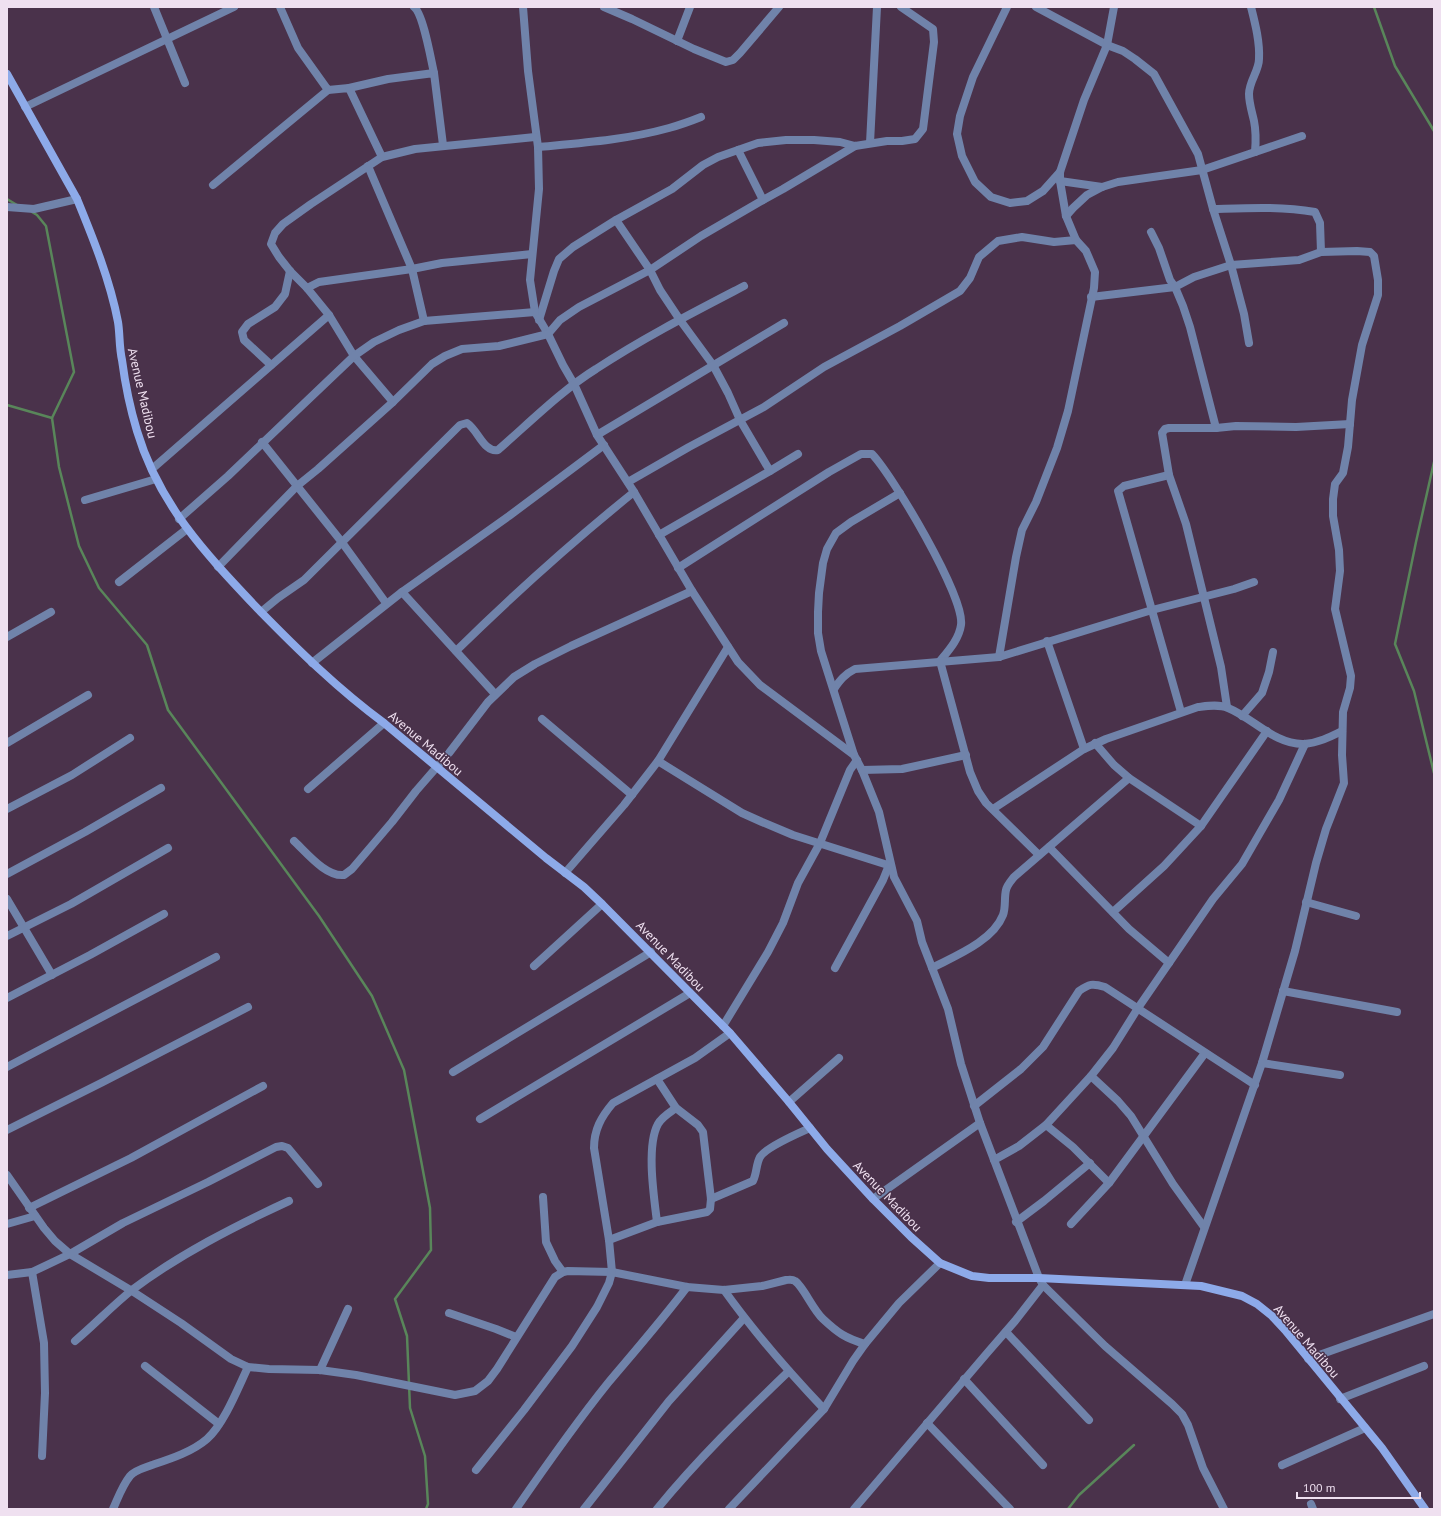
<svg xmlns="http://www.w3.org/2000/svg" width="1441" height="1516" viewBox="0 0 1441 1516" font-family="'PT Sans',sans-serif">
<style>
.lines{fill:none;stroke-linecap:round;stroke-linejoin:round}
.stream{stroke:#59865a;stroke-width:2.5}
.street{stroke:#7083aa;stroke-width:8}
.secondary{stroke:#8daae9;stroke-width:8}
.labels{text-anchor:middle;stroke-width:3;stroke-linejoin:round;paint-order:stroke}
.street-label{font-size:13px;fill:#efe0f0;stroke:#4a324b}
</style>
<rect width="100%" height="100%" fill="#4a324b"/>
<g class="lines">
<g class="stream">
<path d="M1374,7L1395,66L1434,131"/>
<path d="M7,199L17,205"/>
<path d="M32,212L37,215L46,226L74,372L52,418L59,467L79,546L99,588L147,645L168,710L319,916L372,996L404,1070L430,1208L431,1250L395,1299L407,1336L410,1408L425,1456L428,1504L426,1509"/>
<path d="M7,405L52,418"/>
<path d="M1434,462L1416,542L1395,644L1414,691L1434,773"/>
<path d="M1068,1509L1079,1495L1134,1445"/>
</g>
<g class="street">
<path d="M154,7L185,83"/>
<path d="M280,7L298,48L328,90L349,88L382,157"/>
<path d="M414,7C423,13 431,60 434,73"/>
<path d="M523,7L528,71L538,147L539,189L530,280L535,312L548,334L563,365L574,384L597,435L634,492L692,591L738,662L760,685L854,755L862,770L879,812L894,877L917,921L922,942L948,1009L961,1064L980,1123L1039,1278L1043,1285L1105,1346L1172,1404L1182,1414L1188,1425L1203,1468L1224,1509"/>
<path d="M604,7L632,19L694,49L726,62L733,60L740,53L779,7"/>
<path d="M1007,7L973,77L960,116L957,134L962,156L975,182L991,197L1010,203L1027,201L1043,191L1060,172"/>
<path d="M1036,7L1107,45L1123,51L1135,59L1154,74L1198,154L1213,209L1231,265L1244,314L1249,343"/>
<path d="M1251,7C1255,23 1260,42 1259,59C1259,71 1249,81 1249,94C1249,103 1252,112 1254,121C1256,131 1256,141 1255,152"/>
<path d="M677,41L690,7"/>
<path d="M349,88L388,79L434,73L443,145"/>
<path d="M25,107L234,7"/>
<path d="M870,143L877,7"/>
<path d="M538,147C581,143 626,140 669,128C680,125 691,121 701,117"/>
<path d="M738,150L763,200"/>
<path d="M368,166L412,269L424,321"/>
<path d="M1060,181L1102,187"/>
<path d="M213,185L328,90"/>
<path d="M7,207L34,209L77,199"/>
<path d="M1213,209C1247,208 1281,206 1315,212L1320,223L1321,252"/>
<path d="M1066,216L1073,208L1087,195L1102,187L1118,182L1202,170L1302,136"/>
<path d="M616,220L650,270L660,290L680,320L713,365L728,393L740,420L770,471"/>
<path d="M1151,232L1159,248L1170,280L1175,287L1183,306L1190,327L1216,428"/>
<path d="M307,288L319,282L412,269L442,263L532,254"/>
<path d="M1091,297L1175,287L1194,277L1231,265L1299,260L1321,252L1357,251L1370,252L1374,256L1378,280V295L1362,345L1352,400L1348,447L1343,473L1335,484L1333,499V516L1339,550L1340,571L1335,609L1351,676L1350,688L1343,712L1342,755L1344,783L1326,829L1316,863L1295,951L1262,1063L1185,1285"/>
<path d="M539,320L554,271L559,259L573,247L616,220L672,189L703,165L718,157L758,143L786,140H814L840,142L855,146L887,141H902L915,139L923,129L934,42L933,29L901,7"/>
<path d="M271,365L244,340L242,332L248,324L275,307L285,294L290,271"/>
<path d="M393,402L354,356L329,315L307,288L290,271L279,257L271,244L275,233L283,224L311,204L382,157L415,149L535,137"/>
<path d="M597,435L784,323"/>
<path d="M262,442L341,541L386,603"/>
<path d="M152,469L329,315"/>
<path d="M1169,475L1124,486L1118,491L1181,712"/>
<path d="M628,482L689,447L764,407L824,367L900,326L960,291L970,278L979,257L998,241L1022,237L1054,242L1076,240"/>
<path d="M85,500L156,479"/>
<path d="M179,519L228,476L354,356L374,342L399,330L424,321L535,312"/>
<path d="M659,535L770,471L798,454"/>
<path d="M218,567L297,486L318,469L393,402L432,364L445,356L462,349L499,346L548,334L560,320L579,307L650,270L701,236L763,200L783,189L855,146"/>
<path d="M678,568L829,472L861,454H872C893,476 965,597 961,625C959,639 949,650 940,661L970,772L978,791L986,803L1039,855"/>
<path d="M119,582L187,529"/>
<path d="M402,592L495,694"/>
<path d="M261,612L278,598L304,580L460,425L467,423C478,430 484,453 498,450C528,424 562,390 596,369C643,338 694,312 744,286"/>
<path d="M7,637L51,612"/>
<path d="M1047,641L1084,749"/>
<path d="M456,651C513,595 572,542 634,492"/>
<path d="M999,657L1016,557L1022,530L1036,502L1057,448L1068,411L1094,288L1095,272L1086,251L1076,240L1066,216L1060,181V172L1084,100L1107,45L1114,7"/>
<path d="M312,663L402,592L509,516L604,445"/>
<path d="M834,689C840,680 845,674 855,669L999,657L1152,610L1234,589L1254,582"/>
<path d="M1227,707L1221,667L1186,524L1169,475L1162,433L1165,429L1169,428H1216L1236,426L1296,427L1350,424"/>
<path d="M1242,716L1262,693L1269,672L1273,652"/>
<path d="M542,719L632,795"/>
<path d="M7,743L88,695"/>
<path d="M1095,743L1114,765L1129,778L1201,826"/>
<path d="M854,755L821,651L818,633V612L819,593L823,563L827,549L836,533L851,522L900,493"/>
<path d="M658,761L742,813L762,822L793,835L891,866"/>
<path d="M862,770L902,769L966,755"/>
<path d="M308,789L384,723"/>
<path d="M7,809L72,775L130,738"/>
<path d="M993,809L1084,749L1106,739L1198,707C1207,706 1219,704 1228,708C1253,718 1275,745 1304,744C1318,743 1330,737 1342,731"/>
<path d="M294,841C307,853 326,877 344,875L352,869L392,822L416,791L449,753L488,702L514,677L535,664L571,646L692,591"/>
<path d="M1049,847L1129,929L1169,963"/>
<path d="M565,873L624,805L658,761L728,647"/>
<path d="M7,874L85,832L161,788"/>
<path d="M7,899L52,975"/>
<path d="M1306,902L1356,916"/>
<path d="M1113,912L1164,866L1201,826L1267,731"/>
<path d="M7,936L71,904L168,848"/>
<path d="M534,966L602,904"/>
<path d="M835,968L883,880L889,865"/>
<path d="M932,968C955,956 993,941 1003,915C1006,907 1004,898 1006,890C1007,885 1011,881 1014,877L1129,778"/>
<path d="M1283,991L1397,1012"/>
<path d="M7,998L90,955L164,914"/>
<path d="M723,1026L768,952L783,923L798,883L820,843L850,770L857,760"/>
<path d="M1262,1063L1340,1075"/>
<path d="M7,1067L216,957"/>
<path d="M453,1072L651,952"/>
<path d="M1091,1076L1118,1101L1131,1116L1173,1184L1204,1227"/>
<path d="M789,1102L839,1058"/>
<path d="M974,1106L1021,1069L1043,1047L1079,991C1089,984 1092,983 1105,987L1255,1085"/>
<path d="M480,1119L690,993"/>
<path d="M1046,1125L1073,1147L1109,1183"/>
<path d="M7,1130L103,1082L248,1007"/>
<path d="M994,1160L1019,1146L1046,1125L1091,1076L1113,1048L1138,1008L1213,899L1242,864L1279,800L1305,744"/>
<path d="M7,1175L44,1228L55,1241L70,1254L132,1291L181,1323L231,1359L248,1367L269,1369L320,1370L356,1375L455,1395L475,1391L488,1381L497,1369L555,1277L563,1272L568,1271L612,1272L687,1287L724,1290L762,1286L786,1280C789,1280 792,1279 795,1281C803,1286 813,1310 823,1319C838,1333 845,1338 865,1344"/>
<path d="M543,1197L546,1242L555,1261L563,1272"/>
<path d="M711,1199L753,1181C757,1173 756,1164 760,1157C766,1147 799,1133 810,1128"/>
<path d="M873,1199L980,1123"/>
<path d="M29,1208L131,1158L263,1086"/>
<path d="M657,1222C654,1197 646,1146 658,1124C662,1117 669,1113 676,1108"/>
<path d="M1016,1222L1044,1201L1090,1163"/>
<path d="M7,1224L35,1216"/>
<path d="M1071,1224L1109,1183L1205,1053"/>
<path d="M609,1240L657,1222L707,1212L710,1209L711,1199L703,1132L698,1125L676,1108L657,1079"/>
<path d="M32,1272L44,1343L45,1393L42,1456"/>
<path d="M7,1275L32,1272L70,1254L123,1223L208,1182L276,1147L282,1146L288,1148L318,1184"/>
<path d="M724,1290C754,1332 788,1371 824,1409"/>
<path d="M449,1313L496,1329L516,1337"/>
<path d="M1006,1332L1089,1420"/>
<path d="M75,1341C94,1325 112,1306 132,1290C180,1254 235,1226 289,1201"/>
<path d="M1308,1359L1434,1314"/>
<path d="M145,1366L219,1424"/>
<path d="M320,1370L348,1309"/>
<path d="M964,1379L1043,1465"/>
<path d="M1340,1399L1424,1366"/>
<path d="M927,1423L1010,1509"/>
<path d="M1282,1465L1365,1428"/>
<path d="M476,1470L524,1410L572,1346L597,1307L609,1283L612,1272L609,1240L594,1148C594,1130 601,1117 613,1103L695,1058L730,1033"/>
<path d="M1311,1504L1313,1509"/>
<path d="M113,1509C118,1498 122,1486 130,1476C135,1470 144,1468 152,1465C170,1459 192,1452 207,1439C224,1424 238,1388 248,1367"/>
<path d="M516,1509C545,1467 575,1424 608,1383C635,1351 662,1320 687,1287"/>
<path d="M584,1509L669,1401L744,1318"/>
<path d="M657,1509C697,1460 743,1415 789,1371"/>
<path d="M729,1509L824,1409L853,1361L865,1344L899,1303L940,1263"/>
<path d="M854,1509L988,1352L1015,1321L1043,1285"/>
</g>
<path class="secondary" d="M7,74L77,199C93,238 110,280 118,322C120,334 119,347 122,360C125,383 130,408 137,431C159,505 206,554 258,609C298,650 338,689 384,723L546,858L584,887L602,904L730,1033L789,1102L827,1149L873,1199L911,1237L940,1263L972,1276L989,1278H1039L1201,1286L1242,1296L1257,1304L1272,1316L1285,1330L1382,1448L1425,1509"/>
</g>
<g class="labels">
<g class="street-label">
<text transform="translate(143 393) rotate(77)" y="5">Avenue Madibou</text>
<text transform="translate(426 743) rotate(40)" y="5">Avenue Madibou</text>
<text transform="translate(671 956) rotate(46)" y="5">Avenue Madibou</text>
<text transform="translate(888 1196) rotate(46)" y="5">Avenue Madibou</text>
<text transform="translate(1307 1341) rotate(49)" y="5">Avenue Madibou</text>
</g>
</g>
<rect width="1441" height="1516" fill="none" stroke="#efe0f0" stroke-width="16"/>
<path d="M1297 1492v6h123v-6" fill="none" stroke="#efe0f0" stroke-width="2"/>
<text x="1303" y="1492" font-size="12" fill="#efe0f0" stroke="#4a324b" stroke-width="3" paint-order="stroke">100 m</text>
</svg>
